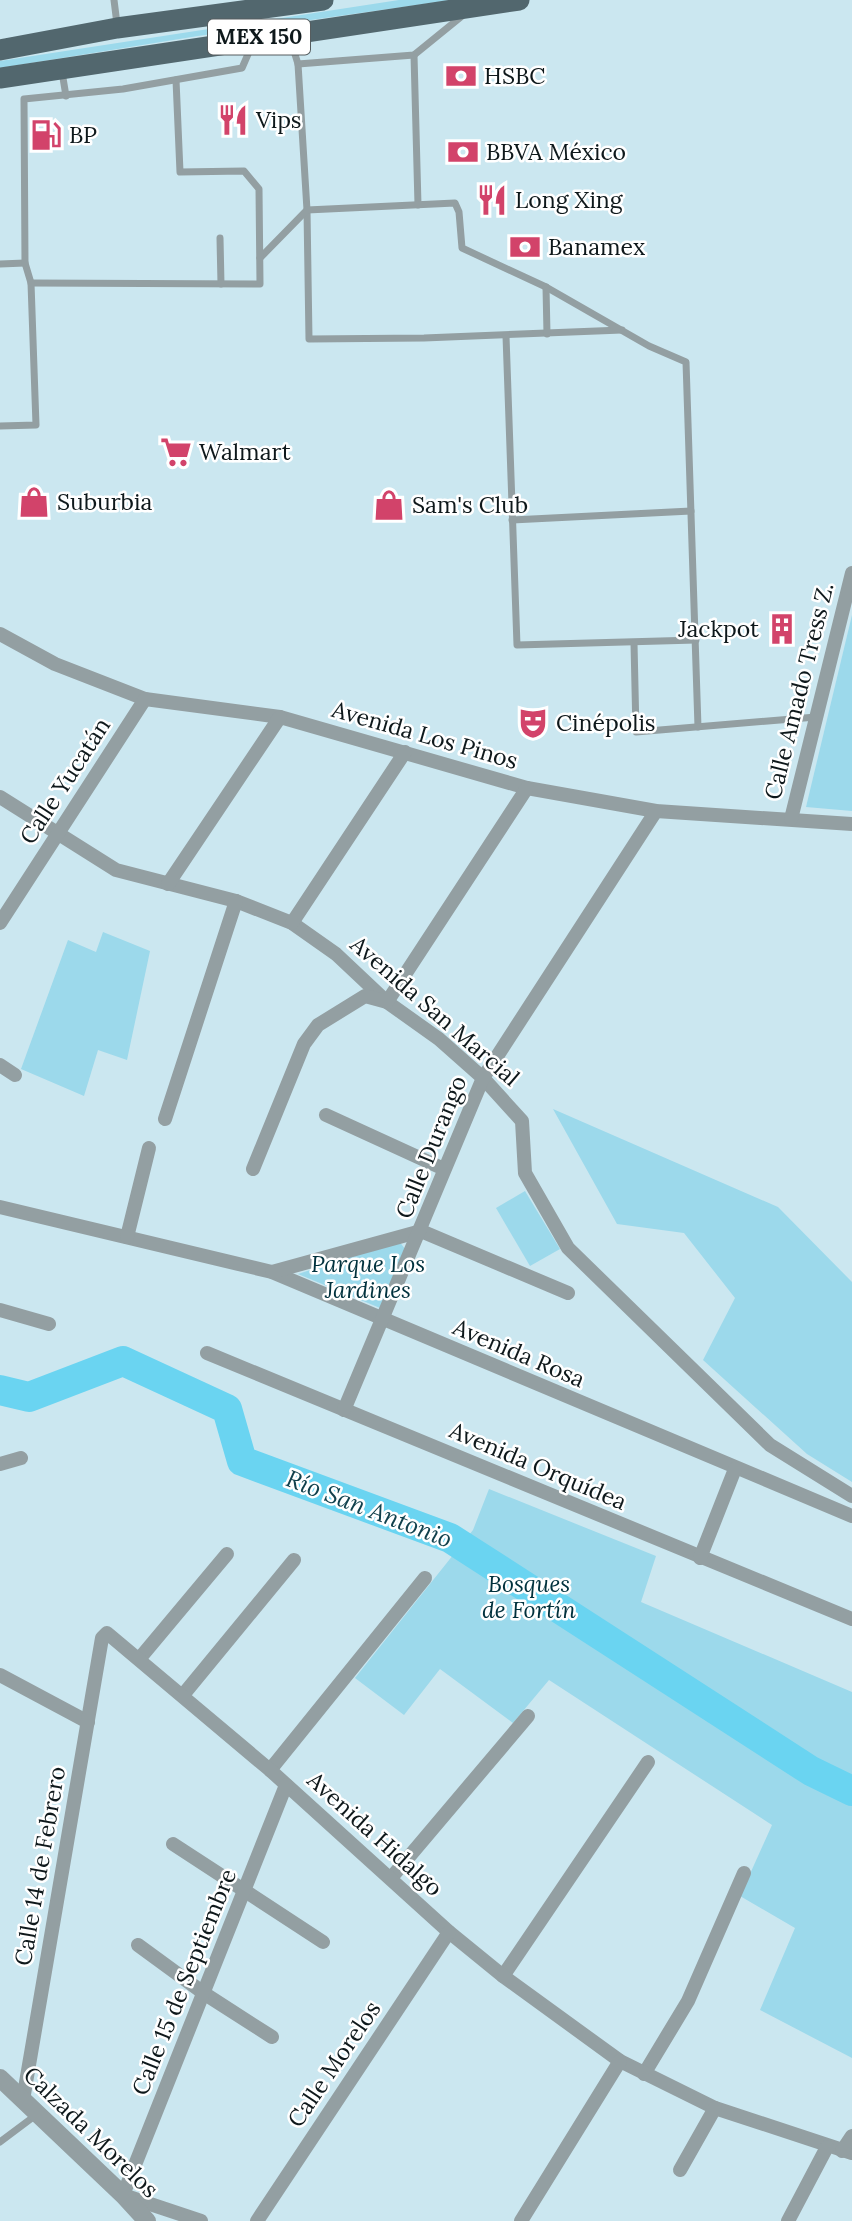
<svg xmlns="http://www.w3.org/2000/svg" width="852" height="2221" viewBox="0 0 852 2221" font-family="Lora,serif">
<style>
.green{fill:#9cd9eb}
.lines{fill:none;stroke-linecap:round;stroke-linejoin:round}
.river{stroke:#6ad4f1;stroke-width:30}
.service{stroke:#939fa2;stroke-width:7}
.minor{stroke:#939fa2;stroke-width:14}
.tertiary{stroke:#939fa2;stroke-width:18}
.primary{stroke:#52676e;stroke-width:21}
.labels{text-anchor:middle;stroke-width:5;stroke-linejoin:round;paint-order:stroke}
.shield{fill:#fff;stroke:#565d5f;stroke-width:2}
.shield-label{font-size:21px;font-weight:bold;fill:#0e181b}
.poi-label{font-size:23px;fill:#0e181b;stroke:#fff;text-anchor:start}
.street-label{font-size:23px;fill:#0e181b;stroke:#fff}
.park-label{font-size:23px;font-style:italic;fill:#00313d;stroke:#fff}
.water-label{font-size:24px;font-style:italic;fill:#11414d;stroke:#fff}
</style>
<rect width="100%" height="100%" fill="#cbe7f0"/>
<g class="green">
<path d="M399,0H452L198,36L0,68V61Z"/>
<path d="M852,615V811L806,807Z"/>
<path d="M103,932L150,951L127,1060L98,1050L84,1096L21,1069L68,940L96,952Z"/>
<path d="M553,1109L778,1207L852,1282V1482L807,1454L703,1360L735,1298L684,1233L617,1224Z"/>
<path d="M525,1191L560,1249L530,1266L496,1208Z"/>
<path d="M399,1241L405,1249L380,1308L298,1274Z"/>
<path d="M489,1489L656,1556L641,1602L852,1692V2058L760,2010L795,1928L740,1896L772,1825L549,1680L513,1723L440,1669L404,1715L355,1678L473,1530Z"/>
</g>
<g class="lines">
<path class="river" d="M0,1390L29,1397L123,1361L227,1409L242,1461L450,1538L811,1771L852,1791"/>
<g class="service">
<path d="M114,0L117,24"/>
<path d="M289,35L298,64L307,210L309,339L424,338L622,330"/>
<path d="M414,55L418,205"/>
<path d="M298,64L414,55L462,16"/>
<path d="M62,72L66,96"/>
<path d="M220,238L221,284"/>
<path d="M260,258L307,210L455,203L459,212L462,248L546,287L649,346L686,362L698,727"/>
<path d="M0,264L25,263"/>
<path d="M31,283L260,284L259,189L244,171L180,172L176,80"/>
<path d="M546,287L547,334"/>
<path d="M506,336L517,645L696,640"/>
<path d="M0,426L36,425L31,283L25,263L24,99L123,89L242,68L252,45"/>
<path d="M512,520L691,511"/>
<path d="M634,643L636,732L816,717"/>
<path d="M0,2142L36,2115"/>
</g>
<g class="minor">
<path d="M0,634L55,664L145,699L280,717L527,788L656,811L852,824"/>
<path d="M0,797L116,870L236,901L292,923L336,954L387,1002L439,1039L483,1078L522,1121L525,1173L568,1248L770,1445L852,1496"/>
<path d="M791,819L852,573"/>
<path d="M168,884L280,717"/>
<path d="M0,923L145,699"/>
<path d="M292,923L405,752"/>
<path d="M0,1065L15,1075"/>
<path d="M326,1115L444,1169"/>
<path d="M165,1119L236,901"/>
<path d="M253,1169L304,1044L318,1025L365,996L387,1002L527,788"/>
<path d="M0,1207L272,1272L852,1516"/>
<path d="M127,1237L149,1148"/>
<path d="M272,1272L421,1231L568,1293"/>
<path d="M0,1310L49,1324"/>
<path d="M207,1353L852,1619"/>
<path d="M344,1410L483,1078L656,811"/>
<path d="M0,1464L21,1458"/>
<path d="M700,1558L735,1469"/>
<path d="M140,1658L227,1554"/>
<path d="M0,1675L88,1722"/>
<path d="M183,1695L294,1560"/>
<path d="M270,1770L425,1578"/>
<path d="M173,1844L323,1942"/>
<path d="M391,1878L528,1716"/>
<path d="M138,1945L205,1994L272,2037"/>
<path d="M503,1976L648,1762"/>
<path d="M644,2074L688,2001L744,1873"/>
<path d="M23,2100L102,1638L107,1633L270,1770L449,1932L503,1976L620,2061L715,2108L852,2153"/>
<path d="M842,2151L852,2136"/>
<path d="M680,2170L715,2108"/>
<path d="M201,2221L123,2195L286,1785"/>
<path d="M257,2221L449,1932"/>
<path d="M521,2221L620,2061"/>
<path d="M788,2221L827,2147"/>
</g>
<path class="tertiary" d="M0,2078L123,2195L147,2221"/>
<g class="primary">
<path d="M0,50L117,28L323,0"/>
<path d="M0,78L519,0"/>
</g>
</g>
<defs>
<symbol id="bank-bare" viewBox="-9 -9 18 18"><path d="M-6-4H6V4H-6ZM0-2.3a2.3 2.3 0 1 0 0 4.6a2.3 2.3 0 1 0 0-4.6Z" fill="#d2436a" stroke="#fff" stroke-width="2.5" paint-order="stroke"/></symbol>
<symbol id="restaurant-bare" viewBox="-9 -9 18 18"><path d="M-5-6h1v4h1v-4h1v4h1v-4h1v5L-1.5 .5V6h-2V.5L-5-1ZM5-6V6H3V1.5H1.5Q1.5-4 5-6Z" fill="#d2436a" stroke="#fff" stroke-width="2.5" paint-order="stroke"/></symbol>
<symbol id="fuel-bare" viewBox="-9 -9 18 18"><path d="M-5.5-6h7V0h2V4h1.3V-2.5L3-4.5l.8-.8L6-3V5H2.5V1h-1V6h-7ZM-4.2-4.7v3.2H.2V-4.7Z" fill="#d2436a" stroke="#fff" stroke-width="2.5" paint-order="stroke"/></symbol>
<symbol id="supermarket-bare" viewBox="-9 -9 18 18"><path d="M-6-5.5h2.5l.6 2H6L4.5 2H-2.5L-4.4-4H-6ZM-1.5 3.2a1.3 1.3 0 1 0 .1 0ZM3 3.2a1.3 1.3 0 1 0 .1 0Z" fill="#d2436a" stroke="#fff" stroke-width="2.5" paint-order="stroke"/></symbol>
<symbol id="shop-bare" viewBox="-9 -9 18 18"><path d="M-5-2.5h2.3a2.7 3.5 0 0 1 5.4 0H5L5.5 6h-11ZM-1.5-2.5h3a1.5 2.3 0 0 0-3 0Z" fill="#d2436a" stroke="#fff" stroke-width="2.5" paint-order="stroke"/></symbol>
<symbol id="building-bare" viewBox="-9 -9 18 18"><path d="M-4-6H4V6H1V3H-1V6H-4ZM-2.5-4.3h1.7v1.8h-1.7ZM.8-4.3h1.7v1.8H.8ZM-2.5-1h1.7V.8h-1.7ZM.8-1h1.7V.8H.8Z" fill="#d2436a" stroke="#fff" stroke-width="2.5" paint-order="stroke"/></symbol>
<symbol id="theatre-bare" viewBox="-9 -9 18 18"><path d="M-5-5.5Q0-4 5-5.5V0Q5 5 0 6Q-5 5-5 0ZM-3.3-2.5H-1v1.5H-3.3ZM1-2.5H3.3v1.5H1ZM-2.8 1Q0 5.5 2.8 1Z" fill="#d2436a" stroke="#fff" stroke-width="2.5" paint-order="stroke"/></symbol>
</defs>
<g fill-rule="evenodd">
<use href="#bank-bare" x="439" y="54" width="44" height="44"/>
<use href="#restaurant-bare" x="211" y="98" width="44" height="44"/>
<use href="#fuel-bare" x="24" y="113" width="44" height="44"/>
<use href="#bank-bare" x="441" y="130" width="44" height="44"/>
<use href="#restaurant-bare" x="470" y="178" width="44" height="44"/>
<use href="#bank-bare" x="503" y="225" width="44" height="44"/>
<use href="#supermarket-bare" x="154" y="430" width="44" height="44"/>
<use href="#shop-bare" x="12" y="480" width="44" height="44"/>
<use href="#shop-bare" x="367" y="483" width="44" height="44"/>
<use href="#building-bare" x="760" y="607" width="44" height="44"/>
<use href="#theatre-bare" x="511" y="701" width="44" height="44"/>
</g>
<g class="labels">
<rect class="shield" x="208" y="19.5" width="102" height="35" rx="5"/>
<g class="shield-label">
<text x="259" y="44">MEX 150</text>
</g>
<g class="poi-label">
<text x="484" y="84">HSBC</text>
<text x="256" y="128">Vips</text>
<text x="69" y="143">BP</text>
<text x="486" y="160">BBVA México</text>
<text x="515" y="208">Long Xing</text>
<text x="548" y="255">Banamex</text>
<text x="199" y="460">Walmart</text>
<text x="57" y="510">Suburbia</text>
<text x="412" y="513">Sam's Club</text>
<text x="759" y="637" text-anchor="end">Jackpot</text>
<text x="556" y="731">Cinépolis</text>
</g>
<g class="street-label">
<text transform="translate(799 691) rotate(-76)" y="8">Calle Amado Tress Z.</text>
<text transform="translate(425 735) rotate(16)" y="8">Avenida Los Pinos</text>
<text transform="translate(65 781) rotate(-57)" y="8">Calle Yucatán</text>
<text transform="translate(435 1011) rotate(41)" y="8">Avenida San Marcial</text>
<text transform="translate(431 1147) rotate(-68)" y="8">Calle Durango</text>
<text transform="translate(519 1353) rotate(23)" y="8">Avenida Rosa</text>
<text transform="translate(538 1466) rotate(23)" y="8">Avenida Orquídea</text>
<text transform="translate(375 1834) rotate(42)" y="8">Avenida Hidalgo</text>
<text transform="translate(40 1866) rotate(-80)" y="8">Calle 14 de Febrero</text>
<text transform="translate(184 1982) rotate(-68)" y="8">Calle 15 de Septiembre</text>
<text transform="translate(334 2064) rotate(-56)" y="8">Calle Morelos</text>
<text transform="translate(91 2132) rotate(44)" y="8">Calzada Morelos</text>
</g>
<g class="park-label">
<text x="368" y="1272">Parque Los<tspan x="368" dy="26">Jardines</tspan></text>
<text x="529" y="1592">Bosques<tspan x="529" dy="26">de Fortín</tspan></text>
</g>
<g class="water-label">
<text transform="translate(369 1509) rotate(21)" y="8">Río San Antonio</text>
</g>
</g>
</svg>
